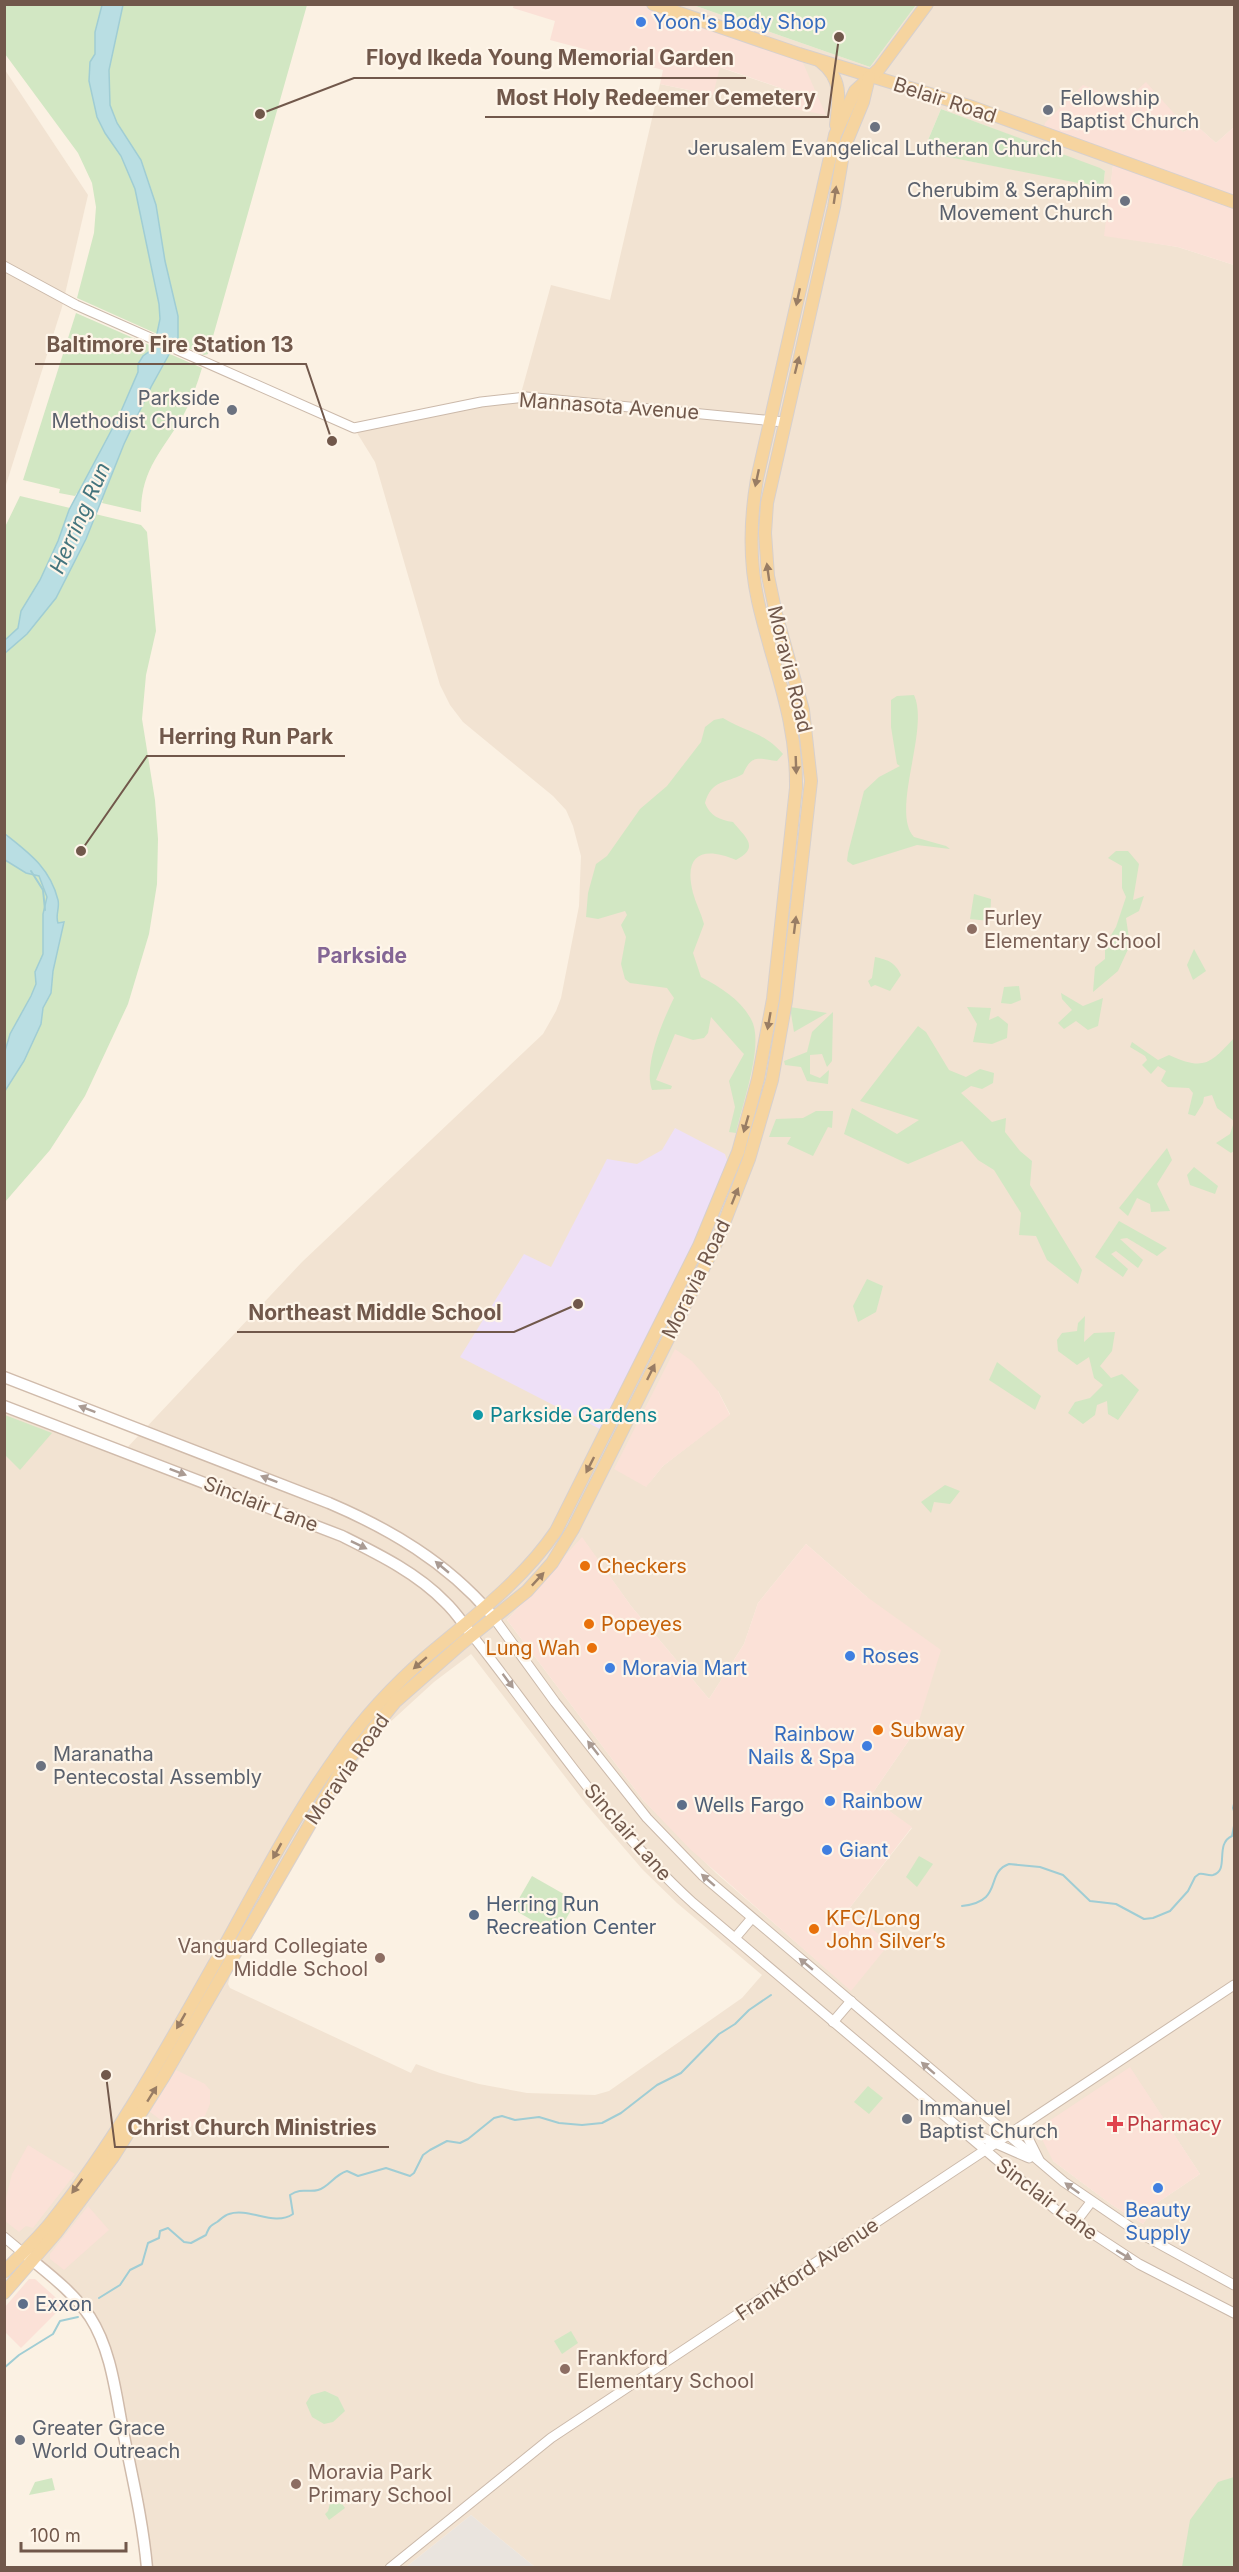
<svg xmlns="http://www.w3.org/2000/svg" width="1239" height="2572" viewBox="0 0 1239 2572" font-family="Inter,sans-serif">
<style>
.residential{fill:#f2e3d2;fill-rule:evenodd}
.commercial{fill:#fbe1d7}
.industrial{fill:#eae4de}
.education{fill:#eee0f7}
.green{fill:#d2e7c3}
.water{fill:#b9dee3;stroke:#a0cdd4;stroke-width:1.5}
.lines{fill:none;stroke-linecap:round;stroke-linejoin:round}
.stream{stroke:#a0cdd4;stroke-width:2}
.tertiary-casing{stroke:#cbb9aa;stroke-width:11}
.secondary-casing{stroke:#d0bbab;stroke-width:13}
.primary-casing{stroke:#d7d0cd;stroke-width:14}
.tertiary{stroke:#fff;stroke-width:9}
.secondary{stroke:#fff;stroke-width:10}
.primary{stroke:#f6d49f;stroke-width:12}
.oneway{fill:#997d64}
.oneway2{fill:#aa9b93}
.shop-dot{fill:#3f7fe0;stroke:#fef5e9;stroke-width:2}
.worship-dot{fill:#6b7280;stroke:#fef5e9;stroke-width:2}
.education-dot{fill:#8d6e63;stroke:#fef5e9;stroke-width:2}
.culture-dot{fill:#0f9aa8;stroke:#fef5e9;stroke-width:2}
.food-dot{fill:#e8710a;stroke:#fef5e9;stroke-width:2}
.service-dot{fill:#5c6f8a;stroke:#fef5e9;stroke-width:2}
.health-dot{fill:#e0444e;stroke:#fef5e9;stroke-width:2}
.labels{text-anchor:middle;stroke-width:4.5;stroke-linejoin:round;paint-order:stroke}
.shop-label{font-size:20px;fill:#366cbe;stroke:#fef5e9;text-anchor:start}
.worship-label{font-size:20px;fill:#5b616d;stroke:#fef5e9;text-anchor:start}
.street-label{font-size:20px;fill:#71584b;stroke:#fef5e9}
.education-label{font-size:20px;fill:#785e54;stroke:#fef5e9;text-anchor:start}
.culture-label{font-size:20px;fill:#0d838f;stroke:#fef5e9;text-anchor:start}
.food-label{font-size:20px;fill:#c56008;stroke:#fef5e9;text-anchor:start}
.service-label{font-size:20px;fill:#4e5e75;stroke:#fef5e9;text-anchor:start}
.health-label{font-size:20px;fill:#be3a42;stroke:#fef5e9;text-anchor:start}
.water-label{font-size:21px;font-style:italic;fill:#43747d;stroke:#fef5e9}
.neighbourhood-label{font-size:21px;font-weight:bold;fill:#846695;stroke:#fef5e9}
.leader{fill:none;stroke:#71584b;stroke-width:2}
.callout-dot{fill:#71584b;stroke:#fef5e9;stroke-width:2}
.callout-label{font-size:21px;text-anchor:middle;font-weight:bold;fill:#71584b;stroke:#fef5e9;stroke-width:4.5;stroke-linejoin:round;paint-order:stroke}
</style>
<rect width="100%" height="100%" fill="#fbf1e3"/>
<g class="residential">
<path d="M653,5H693L870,67L916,5H1234V127L1216,143L1197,126L1183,132L1174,126L1180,120L1114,157L1105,235L1178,247L1234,265V2567H535L471,2515L406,2567H147L117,2397L90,2317L5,2237L4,1406L124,1451L302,1262L543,1034L556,1011L561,998L579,906L581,856L573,826L566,810L553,796L463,722L450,705L440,685L428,644L375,462L354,428L520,397L551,285L610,300L660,84L712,95L719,67L792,92L789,108L800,56ZM941,109L1105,171L1103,187L923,152ZM718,1391L730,1414L663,1466L646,1487ZM582,1538L631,1606L709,1699L744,1644L758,1603L806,1544L867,1597L916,1730L870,1797L912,1828L848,1910L851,1990L716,1873L643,1800L507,1620ZM471,1654L586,1804L643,1870L677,1903L762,1975L742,1998L609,2091L595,2095L527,2093L479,2084L440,2073L416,2064L411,2073L230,1988L228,1984L230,1976L323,1816L366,1749L387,1725L434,1682ZM1130,2068L1200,2174L1157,2203L1143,2224L1112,2205L1053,2161Z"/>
<path d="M5,70L88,195L62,307L5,488Z"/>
</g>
<g class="commercial">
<path d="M514,4L653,5L799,54L826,115L789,108L792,92L720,67L713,95L660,84L663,70L550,40L555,21L513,8Z"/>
<path d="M1146,82L1180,120L1175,126L1183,132L1197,126L1216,143L1234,127V265L1178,247L1104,236L1114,157L1043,133L1045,123L1083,85L1125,101Z"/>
<path d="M675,1349L692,1361L718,1391L730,1415L663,1466L646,1487L614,1469Z"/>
<path d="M582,1537L631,1606L709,1699L744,1644L758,1603L806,1544L867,1597L941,1650L916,1730L870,1797L912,1827L848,1910L890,1943L851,1991L690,1849L643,1800L507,1620Z"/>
<path d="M1130,2067L1200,2174L1157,2203L1143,2224L1112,2205L1053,2161L1037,2129Z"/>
<path d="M176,2070L205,2084L210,2090V2104L204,2118L186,2130L162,2121L150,2112Z"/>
<path d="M28,2145L75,2174L33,2228L26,2226L19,2232L5,2221V2202L12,2174Z"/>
<path d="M88,2206L109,2230L64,2270L50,2259V2254Z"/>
<path d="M29,2279H35L64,2305L21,2348L5,2332V2307Z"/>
</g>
<path class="industrial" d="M471,2515L535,2567H406Z"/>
<path class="education" d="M675,1128L725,1154L727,1160L711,1205L688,1255L600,1429L460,1357L524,1254L551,1267L607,1159L637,1164L662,1150Z"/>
<g class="green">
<path d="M4,5H307L208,354L204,355L77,298L94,233L96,207L92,183L78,153L5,54Z"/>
<path d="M693,5H916L870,67Z"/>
<path d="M941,109L1100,168L1105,171L1103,188L923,152Z"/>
<path d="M76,313L202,368C197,385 191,401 183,416C163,450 141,469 141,512L102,503L103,500L77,493L75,496L59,493L60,489L23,480Z"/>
<path d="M20,496L141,525L147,532L156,631L146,675L142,719L155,800L158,839L157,884L149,934L128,1004L85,1096L50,1150L5,1202L4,529Z"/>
<path d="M914,695C930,729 890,811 914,837L946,846L950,849L917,845L853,865L847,861L848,853L864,791L879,777L900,766L897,764L891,727V700L897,696Z"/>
<path d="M723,718C746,732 764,732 783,754L777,761C759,759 752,753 743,774C725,784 712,779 705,803C710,816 720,820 733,822C746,838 760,847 736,860C703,846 683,854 693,893C696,904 701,913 704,924L693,953L701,977C720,987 740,999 751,1019C765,1043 742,1105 736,1133L729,1132L735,1107L729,1081L744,1054L742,1052L711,1017L708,1033L704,1038L693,1040L675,1034L656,1080L672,1086L671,1089L652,1090C643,1066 663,1020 674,998L667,988L630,983L625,979L621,964L626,937L621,925L627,915L625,911L598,919L586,917L588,893L596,864L607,856L640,809L667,786L701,742L705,727L714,720Z"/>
<path d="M1116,851H1128L1139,864L1133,900L1144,896L1139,911L1126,918L1130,945L1118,971L1093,992L1095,967L1105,959V945L1116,927L1126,897L1122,888V866L1108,858Z"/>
<path d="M974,894L991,899L990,921L970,919Z"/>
<path d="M1194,949L1206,971L1193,980L1187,965Z"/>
<path d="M875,957C888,960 895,962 901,975L890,991L875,985L871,987L868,981L872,978Z"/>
<path d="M1019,986L1021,1000L1011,1004L1001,1003L1004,987Z"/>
<path d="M1061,993L1083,1006L1103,998L1098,1026L1088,1030L1076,1021L1064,1029L1058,1023L1072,1010L1062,999Z"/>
<path d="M790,1007L827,1013L794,1032Z"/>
<path d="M967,1007L991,1008L989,1020L998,1016L1008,1024L1007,1038L992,1044L973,1042L977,1024Z"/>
<path d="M833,1012L832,1061L827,1067L822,1054L810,1055V1074L820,1078L829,1070L828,1084L807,1081L801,1067L785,1065L784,1061L807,1052L812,1032Z"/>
<path d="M918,1026L926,1032L949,1070L966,1077L980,1069L994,1073L993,1083L982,1089L971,1086L961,1093L992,1122L1006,1118L1005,1132L1020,1151L1032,1161L1030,1185L1082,1270L1078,1284L1047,1260L1036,1236L1019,1235L1021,1213L994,1170L978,1160L962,1141L908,1164L844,1134L852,1108L897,1134L919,1120L860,1101Z"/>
<path d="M1234,1038V1121L1217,1108L1212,1095L1204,1097L1203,1103L1195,1116L1188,1114L1193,1093L1189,1088L1168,1087L1161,1081L1166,1071L1158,1066L1151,1074L1142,1065L1147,1060L1145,1056L1130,1047L1132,1042L1158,1060L1169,1055C1204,1071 1210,1064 1234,1038Z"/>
<path d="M816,1111H833L832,1128L828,1127L813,1156L787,1144L791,1137H769L776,1119L803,1118Z"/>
<path d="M1234,1122V1151L1231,1153L1216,1143L1230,1134Z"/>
<path d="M1167,1148L1172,1160L1157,1184L1170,1211L1151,1212L1150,1204L1137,1198L1128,1216L1119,1208Z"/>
<path d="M1194,1167L1218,1186L1215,1194L1190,1185L1187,1175Z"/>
<path d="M1119,1221L1167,1248L1157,1256L1127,1238L1120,1239L1143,1260L1138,1268L1116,1251L1111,1254L1128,1269L1123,1277L1095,1257Z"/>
<path d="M867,1279L883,1286L876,1312L858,1322L853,1306Z"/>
<path d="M1085,1316L1084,1342L1094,1333L1115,1332L1112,1351L1100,1366L1111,1378L1122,1374L1139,1390L1118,1420L1108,1414L1107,1401L1097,1405L1095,1415L1083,1424L1068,1413L1075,1402L1090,1398L1103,1385L1094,1378L1089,1357L1077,1365L1058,1351L1057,1340L1062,1333L1077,1331L1078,1323Z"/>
<path d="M997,1362L1041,1396L1035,1410L989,1380Z"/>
<path d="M5,1415L52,1433L20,1470L5,1455Z"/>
<path d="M945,1485L960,1491L950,1504L934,1502L931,1513L921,1502Z"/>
<path d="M919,1856L933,1864L917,1887L906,1877Z"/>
<path d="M532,1876L576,1901L557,1935L513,1909Z"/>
<path d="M868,2086L883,2098L869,2114L854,2102Z"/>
<path d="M571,2331L578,2343L562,2354L554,2341Z"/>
<path d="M325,2391L338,2397L345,2411L333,2422L324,2424L312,2417L306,2403L311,2395Z"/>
<path d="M1234,2477V2567H1182L1190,2520L1218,2482Z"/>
<path d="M52,2478L55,2490L29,2495L35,2482Z"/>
<path d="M336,2495L345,2508L329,2520L325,2514L328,2511L331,2499Z"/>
</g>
<g class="water">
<path d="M102,5H123L109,70L110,105L117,123L141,160L156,205L165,261L178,316V338L151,387L124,444L86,539L56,598L27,634L5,653V640L18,628L21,611L40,580L58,541L69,510L119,416L138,372V364L143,356L154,348L160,319L159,304L135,189L121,156L105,133L97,117L89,81L90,62L95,54V32Z"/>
<path d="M5,834C29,853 50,868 58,900C60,908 55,915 58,923L64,922L53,971L51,993L43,1008L41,1024L24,1061L5,1091V1051L10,1034L31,996L36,984L35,972L43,954V914L47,897L39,876L26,873L5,860Z"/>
</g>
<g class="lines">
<g class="stream">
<path d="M31,871L43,890L45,910"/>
<path d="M1234,1804L1233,1808L1234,1811"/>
<path d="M962,1906C1005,1901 984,1873 1009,1864L1040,1867L1063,1875L1090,1901L1116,1904L1144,1919L1153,1918L1170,1911L1188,1891L1195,1877L1199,1874C1204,1873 1208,1876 1213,1875C1230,1871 1214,1844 1232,1836L1234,1826"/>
<path d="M99,2298L120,2285L130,2270L142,2264L148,2243L159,2238L160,2231L168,2228L184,2242L191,2243L206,2235C209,2227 210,2226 217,2222C221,2219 225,2215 229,2214C249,2207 274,2227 293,2214L290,2195C302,2187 308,2193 318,2190C329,2187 334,2175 347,2171L358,2176L386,2168L410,2176L414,2173L423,2155L430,2150L447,2141L460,2143L468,2139L494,2118L502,2116L515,2120L539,2117L559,2123L582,2125L602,2123L621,2113L657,2085L681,2073L719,2034L735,2024L749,2010L771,1995"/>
<path d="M4,2368L19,2355L53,2334L60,2321L78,2317"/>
</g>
<defs>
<g id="tertiary">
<path d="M4,266L76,305L354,428L481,402L526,397L784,422"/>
<path d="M494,1618L555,1702L647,1818L702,1875L1064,2182L1136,2231L1234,2285"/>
<path d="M472,1635C544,1726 607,1825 693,1903L1055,2209L1139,2264L1234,2313"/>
<path d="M735,1938L752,1918"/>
<path d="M833,2022L851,2001"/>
<path d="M1028,2124L1026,2134L1039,2160"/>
<path d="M965,2130L1029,2158"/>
<path d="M1075,2223L1091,2202"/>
<path d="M4,2237L22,2252"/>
<path d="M390,2568L551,2438L1234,1985"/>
</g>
<g id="secondary">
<path d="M4,1377L329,1503C390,1529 446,1562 490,1613"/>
<path d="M4,1406L342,1536C378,1554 417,1573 445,1602C456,1612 463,1624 472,1635"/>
<path d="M27,2256C50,2275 73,2292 90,2317C112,2351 116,2397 124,2436C133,2480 143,2523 147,2568"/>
</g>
<g id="primary">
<path d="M653,4L799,54L972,107L1234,202"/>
<path d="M821,62C843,79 839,100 836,125"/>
<path d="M4,2272C20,2255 38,2239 52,2221C119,2137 171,2040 224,1947C261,1880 296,1812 341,1750C365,1716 394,1685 426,1657C472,1618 522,1581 556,1531L699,1246L738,1152L758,1079L773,999L796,788C797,717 773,668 758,601C749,561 750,520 757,479L835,135L855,91L879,69L927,4"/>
<path d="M4,2293L56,2233L113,2157L164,2076L344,1765L395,1702L461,1644L527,1591L552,1563L573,1529L717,1241L749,1159L772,1080L786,1001L811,781L803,710L776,614L768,576L765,533L767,503L834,207L844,148L863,102L869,77"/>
</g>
</defs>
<use href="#tertiary" class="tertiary-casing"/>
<use href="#secondary" class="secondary-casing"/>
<use href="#primary" class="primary-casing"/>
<use href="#tertiary" class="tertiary"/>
<use href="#secondary" class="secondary"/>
<use href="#primary" class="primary"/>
</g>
<defs><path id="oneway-solid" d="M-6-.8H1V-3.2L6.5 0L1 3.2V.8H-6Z" transform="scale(1.5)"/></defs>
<g class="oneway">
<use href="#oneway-solid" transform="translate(835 195) rotate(-82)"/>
<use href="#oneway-solid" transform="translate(798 297) rotate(102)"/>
<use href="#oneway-solid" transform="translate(797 365) rotate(-76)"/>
<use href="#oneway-solid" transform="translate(757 478) rotate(102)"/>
<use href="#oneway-solid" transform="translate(768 572) rotate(-98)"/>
<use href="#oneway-solid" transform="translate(796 765) rotate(88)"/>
<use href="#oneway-solid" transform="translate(795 925) rotate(-83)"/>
<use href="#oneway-solid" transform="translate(769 1021) rotate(100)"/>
<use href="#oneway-solid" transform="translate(746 1124) rotate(106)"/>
<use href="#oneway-solid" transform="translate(735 1196) rotate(-68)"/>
<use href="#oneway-solid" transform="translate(651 1372) rotate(-64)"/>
<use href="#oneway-solid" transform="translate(590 1465) rotate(117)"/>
<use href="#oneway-solid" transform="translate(538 1579) rotate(-47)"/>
<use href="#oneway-solid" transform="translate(420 1663) rotate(139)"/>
<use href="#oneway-solid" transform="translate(277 1851) rotate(119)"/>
<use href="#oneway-solid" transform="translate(181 2021) rotate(120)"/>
<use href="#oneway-solid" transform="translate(152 2094) rotate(-58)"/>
<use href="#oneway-solid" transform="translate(77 2186) rotate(126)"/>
</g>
<g class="oneway2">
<use href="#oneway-solid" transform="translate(87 1409) rotate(-159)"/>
<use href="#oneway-solid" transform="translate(178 1472) rotate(21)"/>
<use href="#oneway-solid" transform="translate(269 1479) rotate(-159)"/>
<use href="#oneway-solid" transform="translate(359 1545) rotate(26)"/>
<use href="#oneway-solid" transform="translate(442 1567) rotate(-140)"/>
<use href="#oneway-solid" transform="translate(508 1681) rotate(53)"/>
<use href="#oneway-solid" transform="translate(593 1748) rotate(-128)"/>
<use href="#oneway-solid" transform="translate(708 1880) rotate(-139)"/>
<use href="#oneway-solid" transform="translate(806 1964) rotate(-140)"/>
<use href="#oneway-solid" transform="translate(928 2068) rotate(-139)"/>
<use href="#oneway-solid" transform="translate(1072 2188) rotate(-144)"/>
<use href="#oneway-solid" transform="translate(1124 2255) rotate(31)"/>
</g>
<g class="shop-dot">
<circle cx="641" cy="22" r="6"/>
<circle cx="850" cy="1656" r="6"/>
<circle cx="610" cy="1668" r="6"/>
<circle cx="867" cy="1746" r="6"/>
<circle cx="830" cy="1801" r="6"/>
<circle cx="827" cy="1850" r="6"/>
<circle cx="1158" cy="2188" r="6"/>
</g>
<g class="worship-dot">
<circle cx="1048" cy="110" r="6"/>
<circle cx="875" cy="127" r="6"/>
<circle cx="1125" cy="201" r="6"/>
<circle cx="232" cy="410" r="6"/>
<circle cx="41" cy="1766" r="6"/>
<circle cx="907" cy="2119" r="6"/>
<circle cx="20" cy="2440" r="6"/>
</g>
<g class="education-dot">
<circle cx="972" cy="929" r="6"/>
<circle cx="380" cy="1958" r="6"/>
<circle cx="565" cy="2369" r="6"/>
<circle cx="296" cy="2484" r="6"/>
</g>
<circle class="culture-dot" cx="478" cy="1415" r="6"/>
<g class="food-dot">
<circle cx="585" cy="1566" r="6"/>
<circle cx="589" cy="1624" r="6"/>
<circle cx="592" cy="1648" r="6"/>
<circle cx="878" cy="1730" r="6"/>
<circle cx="814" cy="1929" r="6"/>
</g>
<g class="service-dot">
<circle cx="682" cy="1805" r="6"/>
<circle cx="474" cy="1915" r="6"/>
<circle cx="23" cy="2304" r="6"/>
</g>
<path class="health-dot" d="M1112 2115h6v6h6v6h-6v6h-6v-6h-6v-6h6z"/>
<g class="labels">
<g class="shop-label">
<text x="653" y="29">Yoon's Body Shop</text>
<text x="862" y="1663">Roses</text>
<text x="622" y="1675">Moravia Mart</text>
<text x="855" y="1741" text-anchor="end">Rainbow<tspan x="855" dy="23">Nails &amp; Spa</tspan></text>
<text x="842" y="1808">Rainbow</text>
<text x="839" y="1857">Giant</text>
<text x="1158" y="2217" text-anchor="middle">Beauty<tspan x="1158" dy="23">Supply</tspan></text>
</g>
<g class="worship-label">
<text x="1060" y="105">Fellowship<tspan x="1060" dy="23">Baptist Church</tspan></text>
<text x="875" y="155" text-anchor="middle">Jerusalem Evangelical Lutheran Church</text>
<text x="1113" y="197" text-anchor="end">Cherubim &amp; Seraphim<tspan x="1113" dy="23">Movement Church</tspan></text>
<text x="220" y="405" text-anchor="end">Parkside<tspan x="220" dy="23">Methodist Church</tspan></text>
<text x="53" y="1761">Maranatha<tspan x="53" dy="23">Pentecostal Assembly</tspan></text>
<text x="919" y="2115">Immanuel<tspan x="919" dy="23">Baptist Church</tspan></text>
<text x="32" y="2435">Greater Grace<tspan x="32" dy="23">World Outreach</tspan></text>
</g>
<g class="street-label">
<text transform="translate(945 100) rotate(18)" y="7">Belair Road</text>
<text transform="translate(609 406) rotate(4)" y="7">Mannasota Avenue</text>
<text transform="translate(790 669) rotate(76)" y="7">Moravia Road</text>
<text transform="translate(696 1279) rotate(-64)" y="7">Moravia Road</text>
<text transform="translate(261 1504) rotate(21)" y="7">Sinclair Lane</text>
<text transform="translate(347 1769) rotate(-55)" y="7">Moravia Road</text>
<text transform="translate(628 1832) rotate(49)" y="7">Sinclair Lane</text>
<text transform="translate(1047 2199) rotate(37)" y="7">Sinclair Lane</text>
<text transform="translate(807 2269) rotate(-34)" y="7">Frankford Avenue</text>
</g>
<g class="education-label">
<text x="984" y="925">Furley<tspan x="984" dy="23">Elementary School</tspan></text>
<text x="368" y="1953" text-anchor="end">Vanguard Collegiate<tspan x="368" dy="23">Middle School</tspan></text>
<text x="577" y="2365">Frankford<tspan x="577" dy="23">Elementary School</tspan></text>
<text x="308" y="2479">Moravia Park<tspan x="308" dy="23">Primary School</tspan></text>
</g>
<g class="culture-label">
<text x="490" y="1422">Parkside Gardens</text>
</g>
<g class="food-label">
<text x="597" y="1573">Checkers</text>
<text x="601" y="1631">Popeyes</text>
<text x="580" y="1655" text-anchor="end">Lung Wah</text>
<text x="890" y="1737">Subway</text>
<text x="826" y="1925">KFC/Long<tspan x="826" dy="23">John Silver’s</tspan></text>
</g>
<g class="service-label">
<text x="694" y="1812">Wells Fargo</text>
<text x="486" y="1911">Herring Run<tspan x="486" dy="23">Recreation Center</tspan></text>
<text x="35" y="2311">Exxon</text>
</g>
<g class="health-label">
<text x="1127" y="2131">Pharmacy</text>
</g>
<g class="water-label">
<text transform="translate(80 518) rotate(-66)" y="7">Herring Run</text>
</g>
<g class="neighbourhood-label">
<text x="362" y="963">Parkside</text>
</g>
</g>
<path class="leader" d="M260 114L354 78H746M839 37L828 117H485M332 441L306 364H35M81 851L147 756H345M578 1304L514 1332H237M106 2075L115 2147H389"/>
<g class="callout-dot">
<circle cx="260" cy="114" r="6"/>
<circle cx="839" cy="37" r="6"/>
<circle cx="332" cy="441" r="6"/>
<circle cx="81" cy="851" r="6"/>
<circle cx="578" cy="1304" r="6"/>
<circle cx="106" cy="2075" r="6"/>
</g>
<g class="callout-label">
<text x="550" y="65">Floyd Ikeda Young Memorial Garden</text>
<text x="656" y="105">Most Holy Redeemer Cemetery</text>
<text x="170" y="352">Baltimore Fire Station 13</text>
<text x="246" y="744">Herring Run Park</text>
<text x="375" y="1320">Northeast Middle School</text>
<text x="252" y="2135">Christ Church Ministries</text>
</g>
<rect width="1239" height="2572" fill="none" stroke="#71584b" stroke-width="12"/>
<path d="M21 2542v9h105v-9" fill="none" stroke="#71584b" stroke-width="3"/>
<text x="30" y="2542" font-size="18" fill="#71584b" stroke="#fef5e9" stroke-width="4.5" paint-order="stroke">100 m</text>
</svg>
